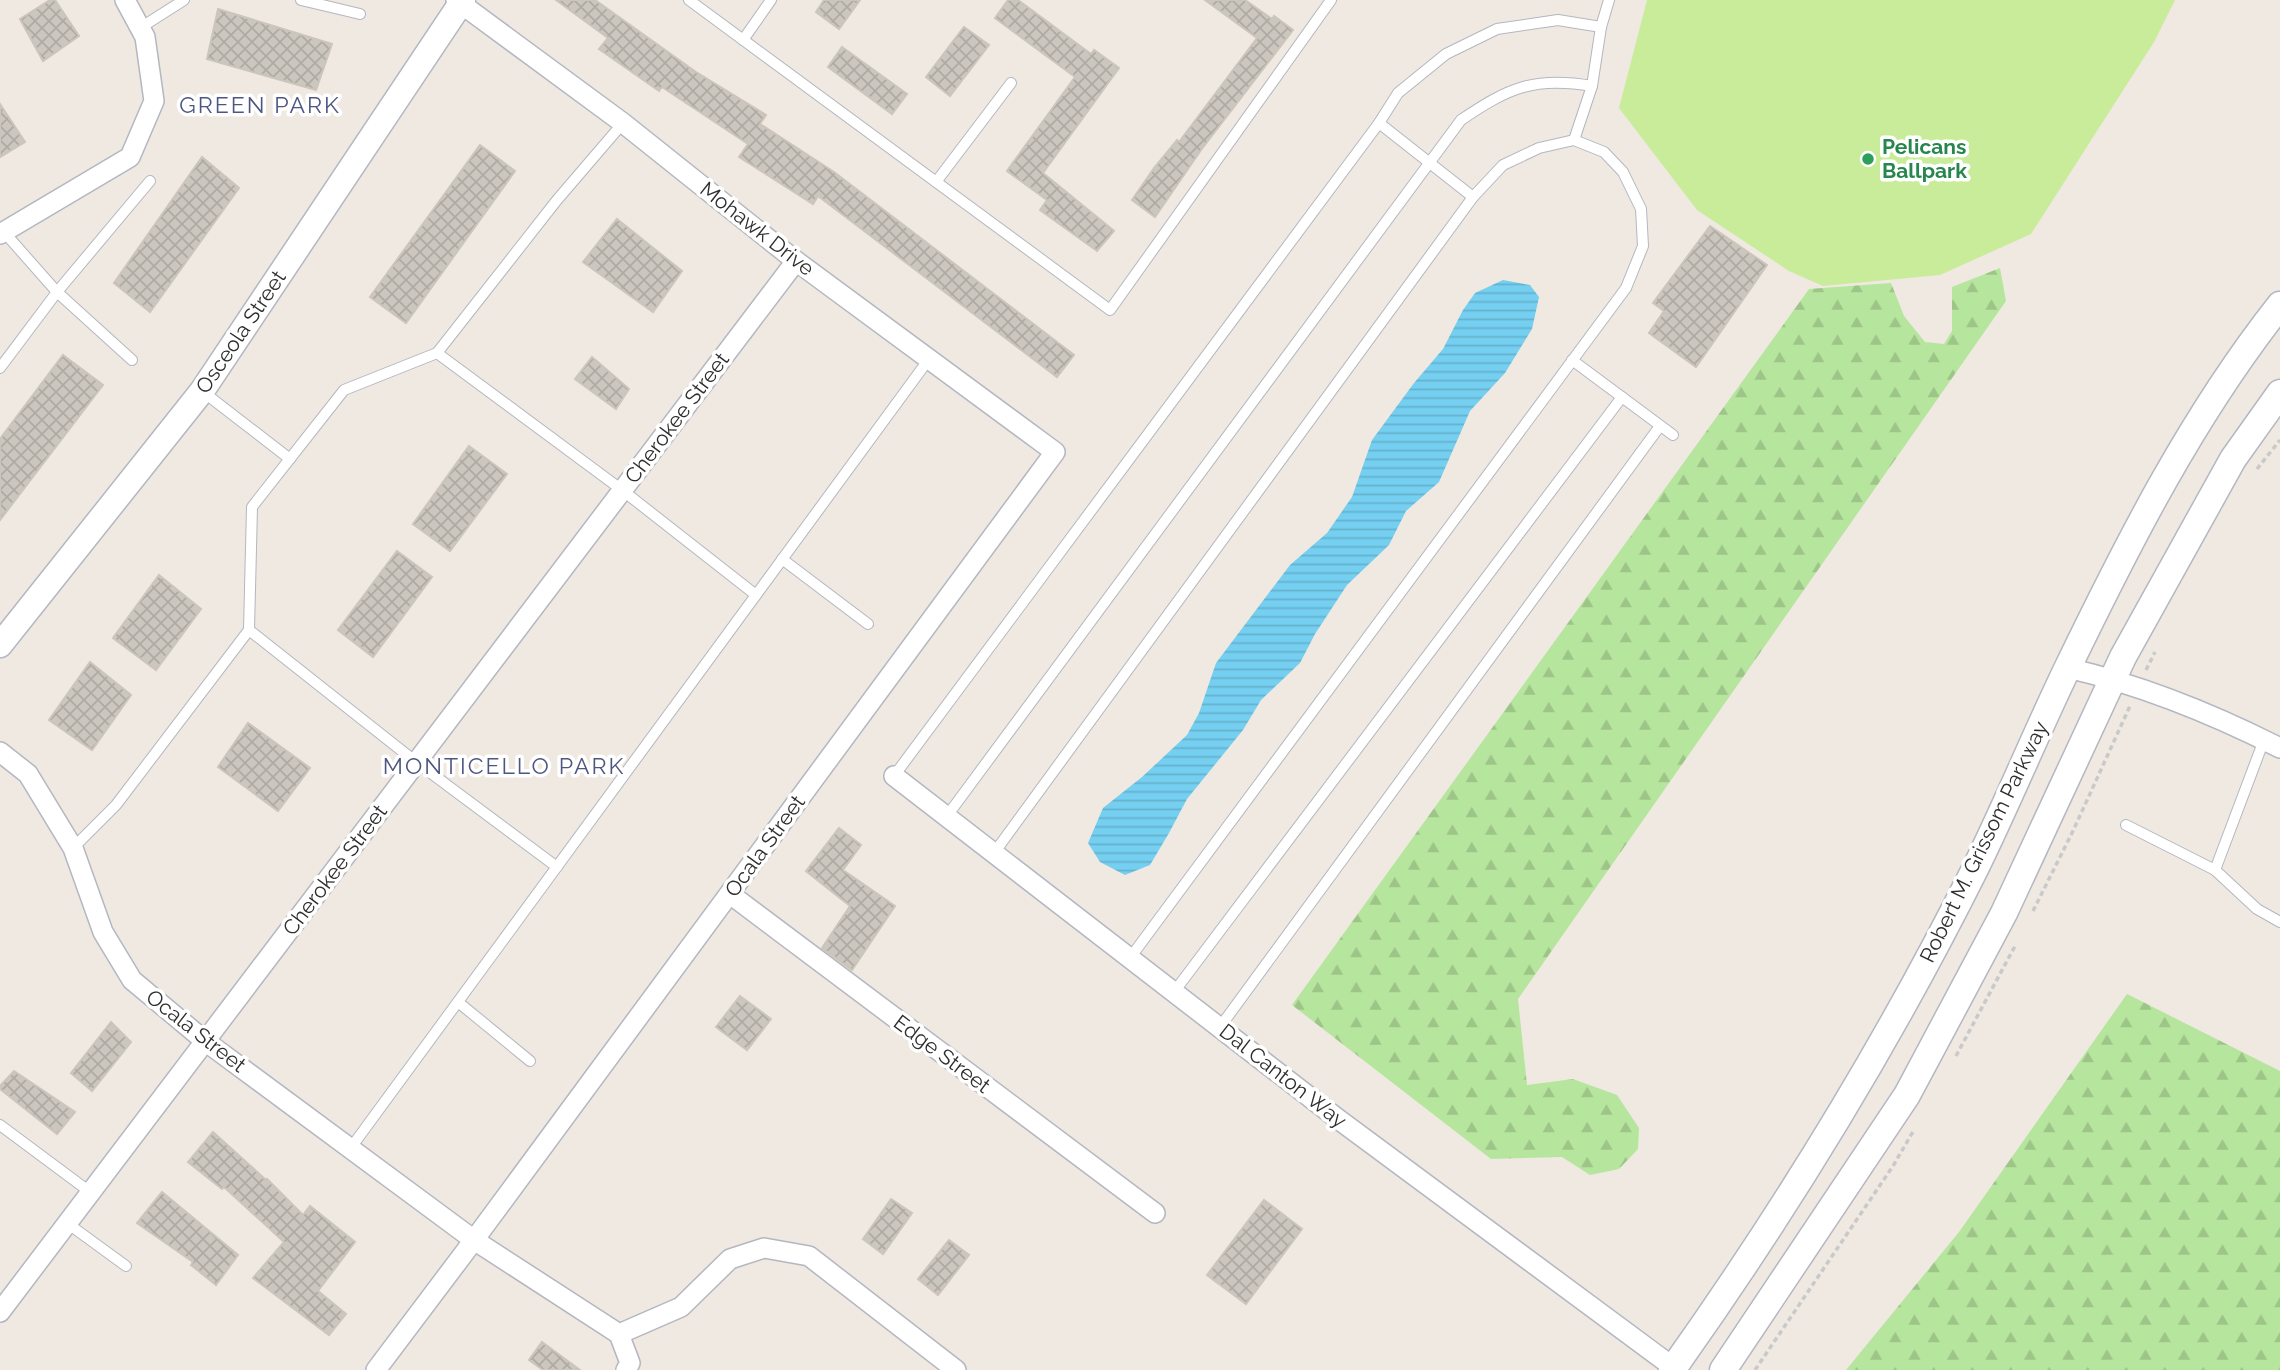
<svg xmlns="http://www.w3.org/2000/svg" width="2280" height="1370" viewBox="0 0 2280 1370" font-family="Raleway,sans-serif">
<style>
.forest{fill:url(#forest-firs)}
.pitch{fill:#c9ec9a}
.water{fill:url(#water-rules)}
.building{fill:url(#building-cross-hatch);stroke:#cbc5ba;stroke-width:2}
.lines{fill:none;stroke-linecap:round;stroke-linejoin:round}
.service-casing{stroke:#b4b7c1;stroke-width:12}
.minor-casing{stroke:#b4b7c1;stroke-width:22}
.tertiary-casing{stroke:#b4b7c1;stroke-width:27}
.secondary-casing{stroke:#b4b7c1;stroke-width:29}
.path{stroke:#c9c9c9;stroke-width:3.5;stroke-dasharray:5 3.5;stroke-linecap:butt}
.service{stroke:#fff;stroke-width:10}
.minor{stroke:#fff;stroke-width:19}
.tertiary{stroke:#fff;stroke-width:24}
.secondary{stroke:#fff;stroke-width:26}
.leisure-dot{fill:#2e9e5b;stroke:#fff;stroke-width:2.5}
.labels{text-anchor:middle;stroke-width:7;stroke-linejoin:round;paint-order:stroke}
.leisure-label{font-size:21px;font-weight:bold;fill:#27864d;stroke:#fff;text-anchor:start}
.street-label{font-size:21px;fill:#2e2e2e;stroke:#fff}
.neighbourhood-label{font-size:23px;letter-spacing:2px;fill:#4d5680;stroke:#fff}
</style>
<defs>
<pattern id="forest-firs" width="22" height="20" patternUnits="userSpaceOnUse" patternTransform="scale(1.75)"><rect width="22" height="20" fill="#b6e59e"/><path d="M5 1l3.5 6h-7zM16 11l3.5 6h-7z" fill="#9dc588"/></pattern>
<pattern id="water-rules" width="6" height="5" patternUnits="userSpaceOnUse" patternTransform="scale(1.75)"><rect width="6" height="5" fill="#75cff0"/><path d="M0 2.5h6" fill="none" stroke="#66b2ce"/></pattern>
<pattern id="building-cross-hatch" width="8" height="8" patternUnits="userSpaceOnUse" patternTransform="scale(1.75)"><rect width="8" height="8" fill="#cbc7bf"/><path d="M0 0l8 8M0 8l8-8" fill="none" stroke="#afaba4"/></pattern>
</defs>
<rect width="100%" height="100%" fill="#efe9e1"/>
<g class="forest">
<path d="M2000,268L2006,301L1518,999L1527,1085L1573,1079L1617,1095L1639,1128L1638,1149L1619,1169L1590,1175L1562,1157L1491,1159L1292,1005L1809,289L1891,283L1904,316L1925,342L1944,344L1952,331V287Z"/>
<path d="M2127,994L2280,1071V1370H1846L1959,1232Z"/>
</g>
<path class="pitch" d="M1647,0H2175L2154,42L2031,234L1940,275L1823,286L1789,271L1697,210L1619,108Z"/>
<path class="water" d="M1503,280L1530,285L1539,297L1532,329L1505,373L1470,411L1439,482L1406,511L1389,545L1347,585L1315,634L1300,663L1261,700L1243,730L1187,799L1169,833L1150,865L1125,875L1100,862L1088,843L1103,808L1142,777L1187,735L1199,713L1216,663L1290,565L1327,533L1352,497L1372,440L1414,383L1443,349L1463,310L1475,293Z"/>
<g class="building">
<path d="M50,0H55L79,36L43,61L20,19Z"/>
<path d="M556,0H595L696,72L766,115L760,124L834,172L1074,355L1057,377L818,196L813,204L739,157L748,144L662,87L659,91L599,49L608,38Z"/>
<path d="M824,0H860L839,29L816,12Z"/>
<path d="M1008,0H1018L1091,54L1094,50L1119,68L1043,173L1114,231L1097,251L1040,210L1047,200L1007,171L1075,77L995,18Z"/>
<path d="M1205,0H1245L1272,19L1274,16L1293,30L1201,150L1155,217L1132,200L1154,168L1177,140L1179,142L1257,38Z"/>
<path d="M218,9L332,44L316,90L207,59Z"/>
<path d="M964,27L989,45L950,96L926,77Z"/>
<path d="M842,47L907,94L892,114L828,67Z"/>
<path d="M0,104L25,142L0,157Z"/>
<path d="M480,145L515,171L406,323L370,297Z"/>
<path d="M202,157L239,188L150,312L114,283Z"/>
<path d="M617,219L682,271L653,312L583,262Z"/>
<path d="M1710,226L1767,265L1696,367L1649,333L1664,311L1653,303Z"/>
<path d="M63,355L103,385L0,520V439Z"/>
<path d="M592,357L629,389L616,409L575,379Z"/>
<path d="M469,446L507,474L450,551L413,524Z"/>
<path d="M397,551L432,577L373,657L338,630Z"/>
<path d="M159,575L201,609L156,670L113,638Z"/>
<path d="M90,662L131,695L92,750L49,720Z"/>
<path d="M248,723L310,768L278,811L218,767Z"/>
<path d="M839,828L861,845L843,870L895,906L852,970L822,948L850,906L806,871Z"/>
<path d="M740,996L771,1019L747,1050L716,1027Z"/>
<path d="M111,1022L131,1042L92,1091L71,1073Z"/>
<path d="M14,1071L75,1112L57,1134L0,1089V1086Z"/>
<path d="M213,1132L266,1180L267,1179L303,1215L310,1206L355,1242L318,1291L346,1314L329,1335L253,1278L284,1242L224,1187L222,1189L188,1162Z"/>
<path d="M162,1192L238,1255L216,1285L191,1265L193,1262L137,1223Z"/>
<path d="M891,1199L912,1213L883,1254L863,1239Z"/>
<path d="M1264,1200L1302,1229L1246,1304L1207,1275Z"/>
<path d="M949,1240L969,1255L938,1295L918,1279Z"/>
<path d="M542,1342L580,1370H543L529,1360Z"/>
</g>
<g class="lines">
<defs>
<g id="service">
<path d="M301,0L360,14"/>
<path d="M689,0L1110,310L1331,0"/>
<path d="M140,28L184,0"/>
<path d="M743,40L771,0"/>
<path d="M1379,123L1473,197"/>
<path d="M1574,140L1592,86L1601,27L1609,0"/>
<path d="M936,182L1011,83"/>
<path d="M4,232L57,292L132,360"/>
<path d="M437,353L622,490L756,595"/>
<path d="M1572,360L1673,435"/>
<path d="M0,368L57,292L150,181"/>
<path d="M202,391L290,459"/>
<path d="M782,559L868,624"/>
<path d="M249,630L416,762L557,867"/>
<path d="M2264,740L2215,870L2257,909L2280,922"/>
<path d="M894,776L1379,123L1398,93L1446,54L1497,29L1558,20L1601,27"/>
<path d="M947,816L1461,120C1508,88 1534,76 1592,86"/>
<path d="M2126,825L2215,870"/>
<path d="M73,848L116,805L249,630L252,507L344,390L437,353L557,200L623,123"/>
<path d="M994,853L1473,197L1503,165L1539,148L1574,140L1604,152L1623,172L1641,209L1643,246L1626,288L1130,958"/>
<path d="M1174,992L1622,397"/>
<path d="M458,1002L530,1061"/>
<path d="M1220,1027L1660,426"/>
<path d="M0,1125L90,1192"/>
<path d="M350,1149L929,359"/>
<path d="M67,1223L126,1266"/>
</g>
<g id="minor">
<path d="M0,234L130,157L154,101L145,37L125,0"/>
<path d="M2068,668C2141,685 2213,714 2280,748"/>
<path d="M0,752L28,774L73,848L103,932L132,980L205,1041L474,1240L619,1334L630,1363L626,1370"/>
<path d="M894,776L1338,1119L1677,1370"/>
<path d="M730,894L1155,1213"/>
<path d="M0,1312L796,261"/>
<path d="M619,1334L681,1307L730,1259L764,1248L809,1256L956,1370"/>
<path d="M376,1370L474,1240L1055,452L796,261L623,123L456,0"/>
</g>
<path id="tertiary" d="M0,645L202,391L463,0"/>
<g id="secondary">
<path d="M1672,1370C1785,1211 1888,1043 1975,869C2008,802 2036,733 2068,667C2129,541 2193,415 2280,305"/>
<path d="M1723,1370L1907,1095L2004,913L2123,657L2233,459L2280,393"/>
</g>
</defs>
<use href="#service" class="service-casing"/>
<use href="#minor" class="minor-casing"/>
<use href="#tertiary" class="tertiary-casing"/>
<use href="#secondary" class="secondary-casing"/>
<g class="path">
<path d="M2257,469L2280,440"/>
<path d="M2146,670L2155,652"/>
<path d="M2033,911L2073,831L2130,706"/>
<path d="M1956,1056L2015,946"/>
<path d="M1755,1370L1893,1166L1914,1130"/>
</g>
<use href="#service" class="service"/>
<use href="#minor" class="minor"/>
<use href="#tertiary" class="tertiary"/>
<use href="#secondary" class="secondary"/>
</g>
<circle class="leisure-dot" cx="1868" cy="159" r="7"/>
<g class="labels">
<g class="leisure-label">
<text x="1882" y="154">Pelicans<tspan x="1882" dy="24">Ballpark</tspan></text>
</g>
<g class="street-label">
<text transform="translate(757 229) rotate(38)" y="7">Mohawk Drive</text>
<text transform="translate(241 332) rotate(-56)" y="7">Osceola Street</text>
<text transform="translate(677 418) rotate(-53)" y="7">Cherokee Street</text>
<text transform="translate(1984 842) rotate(-64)" y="7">Robert M. Grissom Parkway</text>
<text transform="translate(765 846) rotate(-54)" y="7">Ocala Street</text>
<text transform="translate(335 870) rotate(-53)" y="7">Cherokee Street</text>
<text transform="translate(196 1031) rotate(38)" y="7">Ocala Street</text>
<text transform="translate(942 1054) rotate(37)" y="7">Edge Street</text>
<text transform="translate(1283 1076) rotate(38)" y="7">Dal Canton Way</text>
</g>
<g class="neighbourhood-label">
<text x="260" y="113">GREEN PARK</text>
<text x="504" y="774">MONTICELLO PARK</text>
</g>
</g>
</svg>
